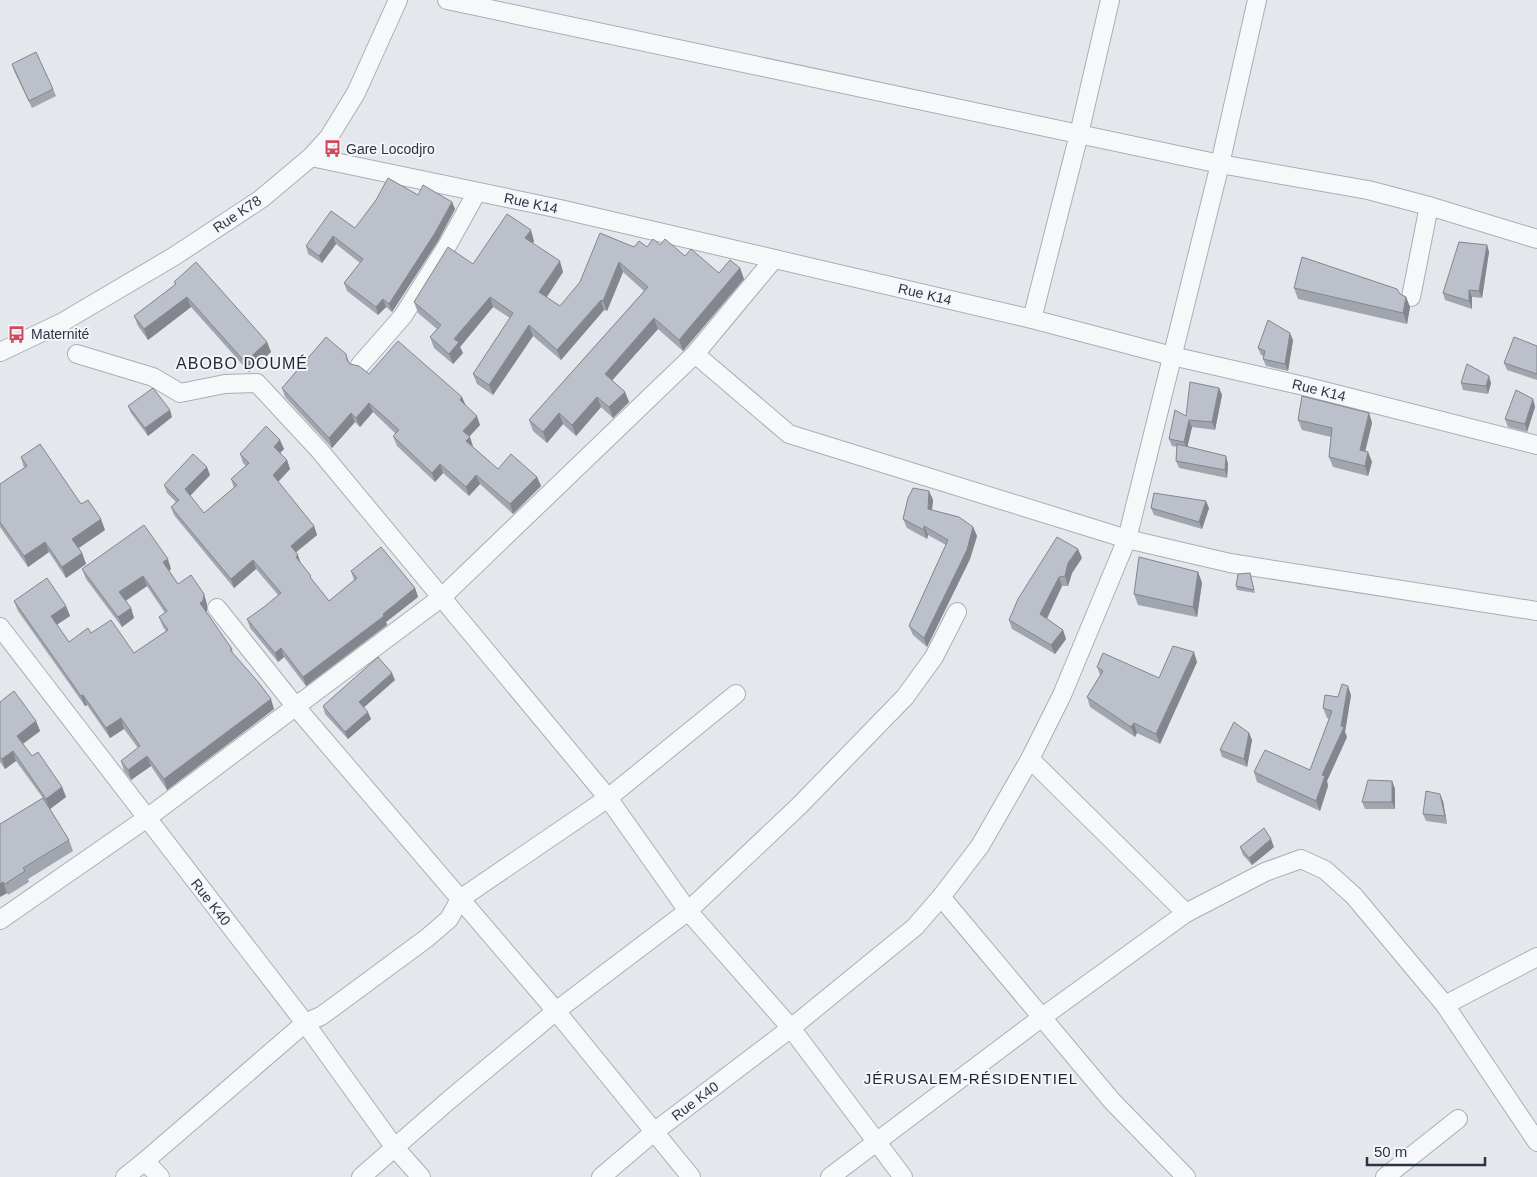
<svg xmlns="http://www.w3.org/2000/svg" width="1537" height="1177" viewBox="0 0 1537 1177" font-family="Helvetica,sans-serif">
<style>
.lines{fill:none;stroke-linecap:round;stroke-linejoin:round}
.minor-casing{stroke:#a9aeb7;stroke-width:20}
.minor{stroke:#f7f8fa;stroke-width:18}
.wall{fill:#a1a5ae}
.shaded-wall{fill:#83868d}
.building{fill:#bbc0ca;stroke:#83868d}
.labels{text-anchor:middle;stroke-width:4;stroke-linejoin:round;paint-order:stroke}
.poi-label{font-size:14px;fill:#2b3445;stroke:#f4f6f9;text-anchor:start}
.street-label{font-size:14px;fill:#2b3445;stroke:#f4f6f9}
.neighbourhood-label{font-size:15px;letter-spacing:1px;fill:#1d2536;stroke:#f4f6f9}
.quarter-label{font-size:16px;letter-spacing:1px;fill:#1d2536;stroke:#f4f6f9}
</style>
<rect width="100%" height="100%" fill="#e4e7ec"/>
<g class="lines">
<defs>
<g id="minor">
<path d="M447,0L1220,164L1368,190L1429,206L1537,239"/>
<path d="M311,157L560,209L1032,319L1172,356L1304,386L1537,445"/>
<path d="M1411,297L1429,206"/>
<path d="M1032,319L1079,134L1110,0"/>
<path d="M0,352L61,323L173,257L261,199L311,157L329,137L356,93L398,0"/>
<path d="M77,354L153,377L180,393L225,384L257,383L320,451L608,798L688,911L791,1028L903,1177"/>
<path d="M695,354L789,434L1127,539L1230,563L1537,611"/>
<path d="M360,365L403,316L447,246L477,192"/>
<path d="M217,608L296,707L556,1011L691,1177"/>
<path d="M0,627L305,1023L395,1148L421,1177"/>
<path d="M1030,759L1186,913L1265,872L1301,859L1325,870L1354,896L1445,1005L1537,1142"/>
<path d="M941,897L1112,1101L1186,1177"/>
<path d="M0,920L147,818L442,597L695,354L774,259"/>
<path d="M1445,1005L1537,957"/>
<path d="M145,1161L305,1023L321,1016L339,1003L427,938L449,919L460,899L608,798L736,694"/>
<path d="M125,1177L145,1161L160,1177"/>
<path d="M361,1177L448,1101L556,1011L688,911L799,806L905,697L934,657L957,612"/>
<path d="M601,1177L654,1132L791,1028L915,927L941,897L980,846L1030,759L1062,695L1127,539L1220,164L1257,0"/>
<path d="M830,1177L1041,1018L1186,913"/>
<path d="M1385,1177L1458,1119"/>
</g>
</defs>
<use href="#minor" class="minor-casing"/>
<use href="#minor" class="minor"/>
</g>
<g class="wall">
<path d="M12,64L53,89L56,96L32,108L14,71Z"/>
<path d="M418,195L452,202L455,209L438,241L392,312L386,307L378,315L347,291L344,283L360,263L336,244L322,263L308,254L306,246L355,228Z"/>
<path d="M534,241L533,243L563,272L546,297L560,306L634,247H647L660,245L685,256L719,273L740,268L744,279L683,351L658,329L612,380L625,392L629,402L613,418L601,407L576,436L563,424L547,443L533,431L529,420L644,291L623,272L607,311L604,310L561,360L533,336L493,395L477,384L473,374L510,318L493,307L460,347L463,353L453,364L434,348L430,337L437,329L418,313L414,302L473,264Z"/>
<path d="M1487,245L1489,252L1482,298L1472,297V309L1445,300L1443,293Z"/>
<path d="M174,282L267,342L271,352L249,372L191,307L148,340L138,326L134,316L175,285Z"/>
<path d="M1294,288L1400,294L1406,297L1410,307L1407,324L1298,299Z"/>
<path d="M1293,340L1288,371L1266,366L1263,359V356L1261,355L1258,348Z"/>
<path d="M1537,346V380L1507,370L1504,363Z"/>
<path d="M346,354L350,364L369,374L462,397L465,405L480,425L469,437L473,447L498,469L537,477L541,486L513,514L480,484L469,496L443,473L435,482L397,446L393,436L396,434L373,412L360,427L355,422L332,448L285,397L282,388Z"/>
<path d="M1461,383H1491L1488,394L1463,390Z"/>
<path d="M1219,388L1222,395L1215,430L1192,427L1187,447L1228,464L1227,478L1179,468L1176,461L1177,447L1172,446L1169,439L1186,416Z"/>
<path d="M1533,399L1535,407L1527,432L1508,427L1505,419Z"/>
<path d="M128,406L172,417L148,436L131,413Z"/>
<path d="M1369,413L1372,423L1365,452H1368L1372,462L1368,476L1333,467L1329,457L1331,437L1302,430L1298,420Z"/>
<path d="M280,440L284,449L280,453L287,460L290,469L278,482L314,526L317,535L296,552L301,564L313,581L329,601L354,580L351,571L415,588L418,597L386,622L387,625L306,686L284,657L278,662L250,628L247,619L264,607L278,595L256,569L234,588L174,515L171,507L176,502L167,493L164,485L210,475L190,496L204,513L234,488L231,479L246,466L243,463L240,454Z"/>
<path d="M21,457L81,504L105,530L78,548L82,553L86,564L66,578L49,552L28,567L0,527V484L24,468Z"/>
<path d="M929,491L933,500L932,510L973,527L977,536L970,559L927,647L913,635L909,626L946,545L928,535L927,539L907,528L903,519Z"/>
<path d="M1151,508H1209L1202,529L1154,515Z"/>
<path d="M1082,558L1072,573L1068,586H1062L1047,619L1063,630L1066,639L1055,654L1012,629L1009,620Z"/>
<path d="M82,569H171L169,571L178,584L207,604V611L206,612L232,649L233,653L274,709L167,790L151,766L131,780L124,771L121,761L138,748L124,729L110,738L87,705L85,706L18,611L14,601L66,606L70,616L57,625L69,642L91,633L134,653L166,631L163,627L159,617L165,613L147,586L126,601L131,608L134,618L122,627L86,579Z"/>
<path d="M1198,572L1202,583L1197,617L1138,605L1134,594Z"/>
<path d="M1251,577L1255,593L1237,590L1236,586Z"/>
<path d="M1197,662L1160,744L1137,733L1135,737L1090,707L1087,697L1100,675L1097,667L1159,678Z"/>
<path d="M395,680L364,707L371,719L348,739L325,714L323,706Z"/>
<path d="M1351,695L1345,732L1347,737L1327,781L1328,786L1320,811L1257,782L1254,772L1310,770L1329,719L1327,718L1323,708L1338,697Z"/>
<path d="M0,702L36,721L40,731L23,744L32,756L62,787L66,797L50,809L69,840L73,851L28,879L29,882L8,895L7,893L0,897V824L43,798L16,761L5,769L0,762Z"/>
<path d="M1249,733L1252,740L1247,767L1222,757L1220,750Z"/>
<path d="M1392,781L1395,789V809H1365L1362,802Z"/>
<path d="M1443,801L1447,824L1426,821L1423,814Z"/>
<path d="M1240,847H1274L1252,865L1243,855Z"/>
</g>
<g class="shaded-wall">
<path d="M452,202L455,209L438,241L392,312L389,304Z"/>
<path d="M531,230L534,241L529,249L525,238Z"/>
<path d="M333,236L336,244L322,263L319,256Z"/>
<path d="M1487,245L1489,252L1482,298L1479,291Z"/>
<path d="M560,261L563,272L543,303L539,292Z"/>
<path d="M619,262L623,272L607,311L603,301Z"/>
<path d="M740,268L744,279L683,351L679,340Z"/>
<path d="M1469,290L1472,297V309L1469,301Z"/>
<path d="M187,297L191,307L148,340L144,329Z"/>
<path d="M490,297L493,307L460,347L463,353L453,364L449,354L454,339Z"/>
<path d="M1406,297L1410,307L1407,324L1403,313Z"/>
<path d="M383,299L386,307L378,315L376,307Z"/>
<path d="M601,300L604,310L561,360L557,350Z"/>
<path d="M654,318L658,329L609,384L605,374Z"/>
<path d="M529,325L533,336L493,395L489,385Z"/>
<path d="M1290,333L1293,340L1288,371L1285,364Z"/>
<path d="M267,342L271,352L249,372L245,362Z"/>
<path d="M1489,376L1491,383L1488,394L1486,386Z"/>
<path d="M1219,388L1222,395L1215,430L1212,422Z"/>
<path d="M625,392L629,402L613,418L609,407Z"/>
<path d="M462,397L466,406L460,400Z"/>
<path d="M597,397L601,407L576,436L572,425Z"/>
<path d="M1533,399L1535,407L1527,432L1525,424Z"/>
<path d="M369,403L373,412L360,427L356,418Z"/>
<path d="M170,410L172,417L148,436L145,428Z"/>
<path d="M351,413L355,422L332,448L329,438Z"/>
<path d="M559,413L563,424L547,443L543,432Z"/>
<path d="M1369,413L1372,423L1363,460L1360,450Z"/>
<path d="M477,416L480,425L466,440L463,431Z"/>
<path d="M1189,420L1192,427L1187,449L1184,442Z"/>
<path d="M470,437L473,446L466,441Z"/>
<path d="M280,440L284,449L277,456L274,447Z"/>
<path d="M1368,452L1372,462L1368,476L1365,466Z"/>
<path d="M1226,456L1228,464L1227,478L1225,470Z"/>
<path d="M287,460L290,469L276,484L273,475Z"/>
<path d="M440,464L443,473L435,482L432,473Z"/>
<path d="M207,467L210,475L188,498L185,489Z"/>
<path d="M476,475L480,484L469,496L466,487Z"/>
<path d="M537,477L541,486L513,514L510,504Z"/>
<path d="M929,491L933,500L931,518L928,509Z"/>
<path d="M1206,501L1209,508L1202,529L1199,522Z"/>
<path d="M101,519L105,530L76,550L72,539Z"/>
<path d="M314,526L317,535L294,554L291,546Z"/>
<path d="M924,526L928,535L927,539L924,530Z"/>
<path d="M973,527L977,536L970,559L927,647L924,638Z"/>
<path d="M45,542L49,552L28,567L24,556Z"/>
<path d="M1078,549L1082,558L1072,573L1068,586L1065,576L1068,563Z"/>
<path d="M82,553L86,564L66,578L62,567Z"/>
<path d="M298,555L301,564L296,557Z"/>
<path d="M168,559L171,569L167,572L163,562Z"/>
<path d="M253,560L256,569L234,588L231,579Z"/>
<path d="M1198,572L1202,583L1197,617L1193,607Z"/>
<path d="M143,576L147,586L123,602L119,592Z"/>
<path d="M1059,577L1062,586L1044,624L1040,614Z"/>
<path d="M415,588L418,597L386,622L387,625L306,686L303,677Z"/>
<path d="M204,594L207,604V611L204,613L200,603Z"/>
<path d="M66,606L70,616L54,626L51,616Z"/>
<path d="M131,608L134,618L122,627L118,617Z"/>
<path d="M1063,630L1066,639L1055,654L1051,645Z"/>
<path d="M281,648L284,657L278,662L275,653Z"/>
<path d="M1194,652L1197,662L1160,744L1156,734Z"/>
<path d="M392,673L395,680L362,709L359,702Z"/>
<path d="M1348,686L1351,695L1345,732L1347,737L1327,781L1328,786L1320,811L1316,801L1322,775L1341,726Z"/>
<path d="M83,695L87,705L85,706L81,696Z"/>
<path d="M271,699L274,709L167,790L164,779Z"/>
<path d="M368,712L371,719L348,739L345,732Z"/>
<path d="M121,718L124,729L110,738L106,728Z"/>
<path d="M36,721L40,731L21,745L17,736Z"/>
<path d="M1134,723L1137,733L1135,737L1131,727Z"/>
<path d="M1249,733L1252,740L1247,767L1244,759Z"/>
<path d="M13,751L16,761L5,769L2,759Z"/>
<path d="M147,756L151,766L131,780L128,770Z"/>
<path d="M1392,781L1395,789V809L1392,802Z"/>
<path d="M62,787L66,797L50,809L46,799Z"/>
<path d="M1440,794L1443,801L1447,824L1445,816Z"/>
<path d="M1271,839L1274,847L1252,865L1249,858Z"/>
<path d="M3,882L7,893L0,897V884Z"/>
</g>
<g class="building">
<path d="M36,52L53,89L29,101L12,64Z"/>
<path d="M388,178L418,195L423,185L452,202L435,233L389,304L383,299L376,307L344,283L363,259L333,236L319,256L306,246L331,211L355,228L376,200Z"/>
<path d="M507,214L531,230L525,238L560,261L539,292L560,306L580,282L600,233L634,247L639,241L647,247L653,239L660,245L665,239L685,256L691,249L719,273L730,260L740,268L679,340L654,318L605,374L625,392L609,407L597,397L572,425L559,413L543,432L529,420L648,287L619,262L603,301L601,300L557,350L529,325L489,385L473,374L513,313L490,297L454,339L459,342L449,354L430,337L441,325L414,302L448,247L473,264Z"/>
<path d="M1459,242L1487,245L1479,291L1469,290V301L1443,293Z"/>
<path d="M1302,257L1397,289L1400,294L1406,297L1403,313L1294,288Z"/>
<path d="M196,262L267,342L245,362L187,297L144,329L134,316L176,284L174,282Z"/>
<path d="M1268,320L1290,333L1285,364L1263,359L1265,351L1258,348Z"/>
<path d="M326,337L346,354L347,360L350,364L359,366L369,374L398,341L462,397L460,400L477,416L463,431L470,437L466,441L498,469L511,454L537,477L510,504L476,475L466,487L440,464L432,473L393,436L399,430L369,403L356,418L351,413L329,438L282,388Z"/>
<path d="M1514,337L1537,346V374L1504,363Z"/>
<path d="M1467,364L1489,376L1486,386L1461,383Z"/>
<path d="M1190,382L1219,388L1212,422L1189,420L1184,442L1169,439L1175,410L1186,416Z"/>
<path d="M153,388L170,410L145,428L128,406Z"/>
<path d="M1516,390L1533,399L1525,424L1505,419Z"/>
<path d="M1302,396L1369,413L1360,450L1368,452L1365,466L1329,457L1332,428L1298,420Z"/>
<path d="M266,426L280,440L274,447L287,460L273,475L314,526L291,546L298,555L296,557L311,576L310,577L329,601L357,578L351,571L381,547L415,588L383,614L384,616L303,677L281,648L275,653L247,619L264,607L281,593L253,560L231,579L171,507L179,500L164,485L193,454L207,467L185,489L204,513L237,485L231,479L249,463L240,454Z"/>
<path d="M40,444L81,504L88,500L101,519L72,539L82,553L62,567L45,542L24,556L0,522V484L27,466L21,457Z"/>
<path d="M1177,444L1226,456L1225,470L1176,461Z"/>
<path d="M913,488L929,491L928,509L959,517L973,527L967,550L924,638L909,626L948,540L924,526V530L903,519L908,498Z"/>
<path d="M1154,493L1206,501L1199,522L1151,508Z"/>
<path d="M144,525L168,559L163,562L178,584L191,575L204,594L203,601L200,603L232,649L230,650L259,683L271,699L164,779L147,756L128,770L121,761L140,746L121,718L106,728L83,695L81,696L14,601L47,578L66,606L51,616L69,642L88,628L91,633L111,620L134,653L168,630L159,617L167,611L143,576L119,592L131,608L118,617L82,569Z"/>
<path d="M1057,537L1078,549L1068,563L1065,576L1059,577L1040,614L1063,630L1051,645L1009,620L1018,599Z"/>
<path d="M1139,557L1198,572L1193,607L1134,594Z"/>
<path d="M1250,573L1254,590L1236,586L1238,574Z"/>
<path d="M1173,646L1194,652L1156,734L1134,723L1131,727L1087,697L1103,671L1097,667L1103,653L1159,678Z"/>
<path d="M378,657L392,673L359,702L368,712L345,732L323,706Z"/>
<path d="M1342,684L1348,686L1341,726L1344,727L1322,775L1325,776L1316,801L1254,772L1265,750L1310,770L1332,711L1323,708L1325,695L1338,697Z"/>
<path d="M14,691L36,721L17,736L32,756L38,752L62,787L46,799L13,751L2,759L0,757V702Z"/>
<path d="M1234,722L1249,733L1244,759L1220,750Z"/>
<path d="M1368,780L1392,781V802H1362Z"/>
<path d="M1426,791L1440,794L1445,816L1423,814Z"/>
<path d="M43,798L69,840L23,868L25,871L5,884L3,882L0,884V824Z"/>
<path d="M1264,828L1271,839L1249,858L1240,847Z"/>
</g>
<defs>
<symbol id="bus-bare" viewBox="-9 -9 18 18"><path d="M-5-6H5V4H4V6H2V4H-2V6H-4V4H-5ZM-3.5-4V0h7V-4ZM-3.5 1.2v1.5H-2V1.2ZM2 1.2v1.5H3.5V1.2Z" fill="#d1495b" stroke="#f4f6f9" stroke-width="2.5" paint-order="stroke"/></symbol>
</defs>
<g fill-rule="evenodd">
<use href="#bus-bare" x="320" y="136" width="25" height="25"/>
<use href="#bus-bare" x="4" y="322" width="25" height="25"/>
</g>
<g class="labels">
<g class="poi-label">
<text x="346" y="154">Gare Locodjro</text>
<text x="31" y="339">Maternité</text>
</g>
<g class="street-label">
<text transform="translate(531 203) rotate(12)" y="5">Rue K14</text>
<text transform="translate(237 214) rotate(-34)" y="5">Rue K78</text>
<text transform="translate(925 294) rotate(13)" y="5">Rue K14</text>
<text transform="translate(1319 390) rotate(14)" y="5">Rue K14</text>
<text transform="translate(211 902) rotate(52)" y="5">Rue K40</text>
<text transform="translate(695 1101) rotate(-37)" y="5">Rue K40</text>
</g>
<g class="neighbourhood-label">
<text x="971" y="1084">JÉRUSALEM-RÉSIDENTIEL</text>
</g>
<g class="quarter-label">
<text x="242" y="369">ABOBO DOUMÉ</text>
</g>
</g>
<path d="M1367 1157v8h118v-8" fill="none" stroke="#2b3445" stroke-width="2.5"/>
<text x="1374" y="1157" font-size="15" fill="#2b3445" stroke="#f4f6f9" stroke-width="4" paint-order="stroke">50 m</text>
</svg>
